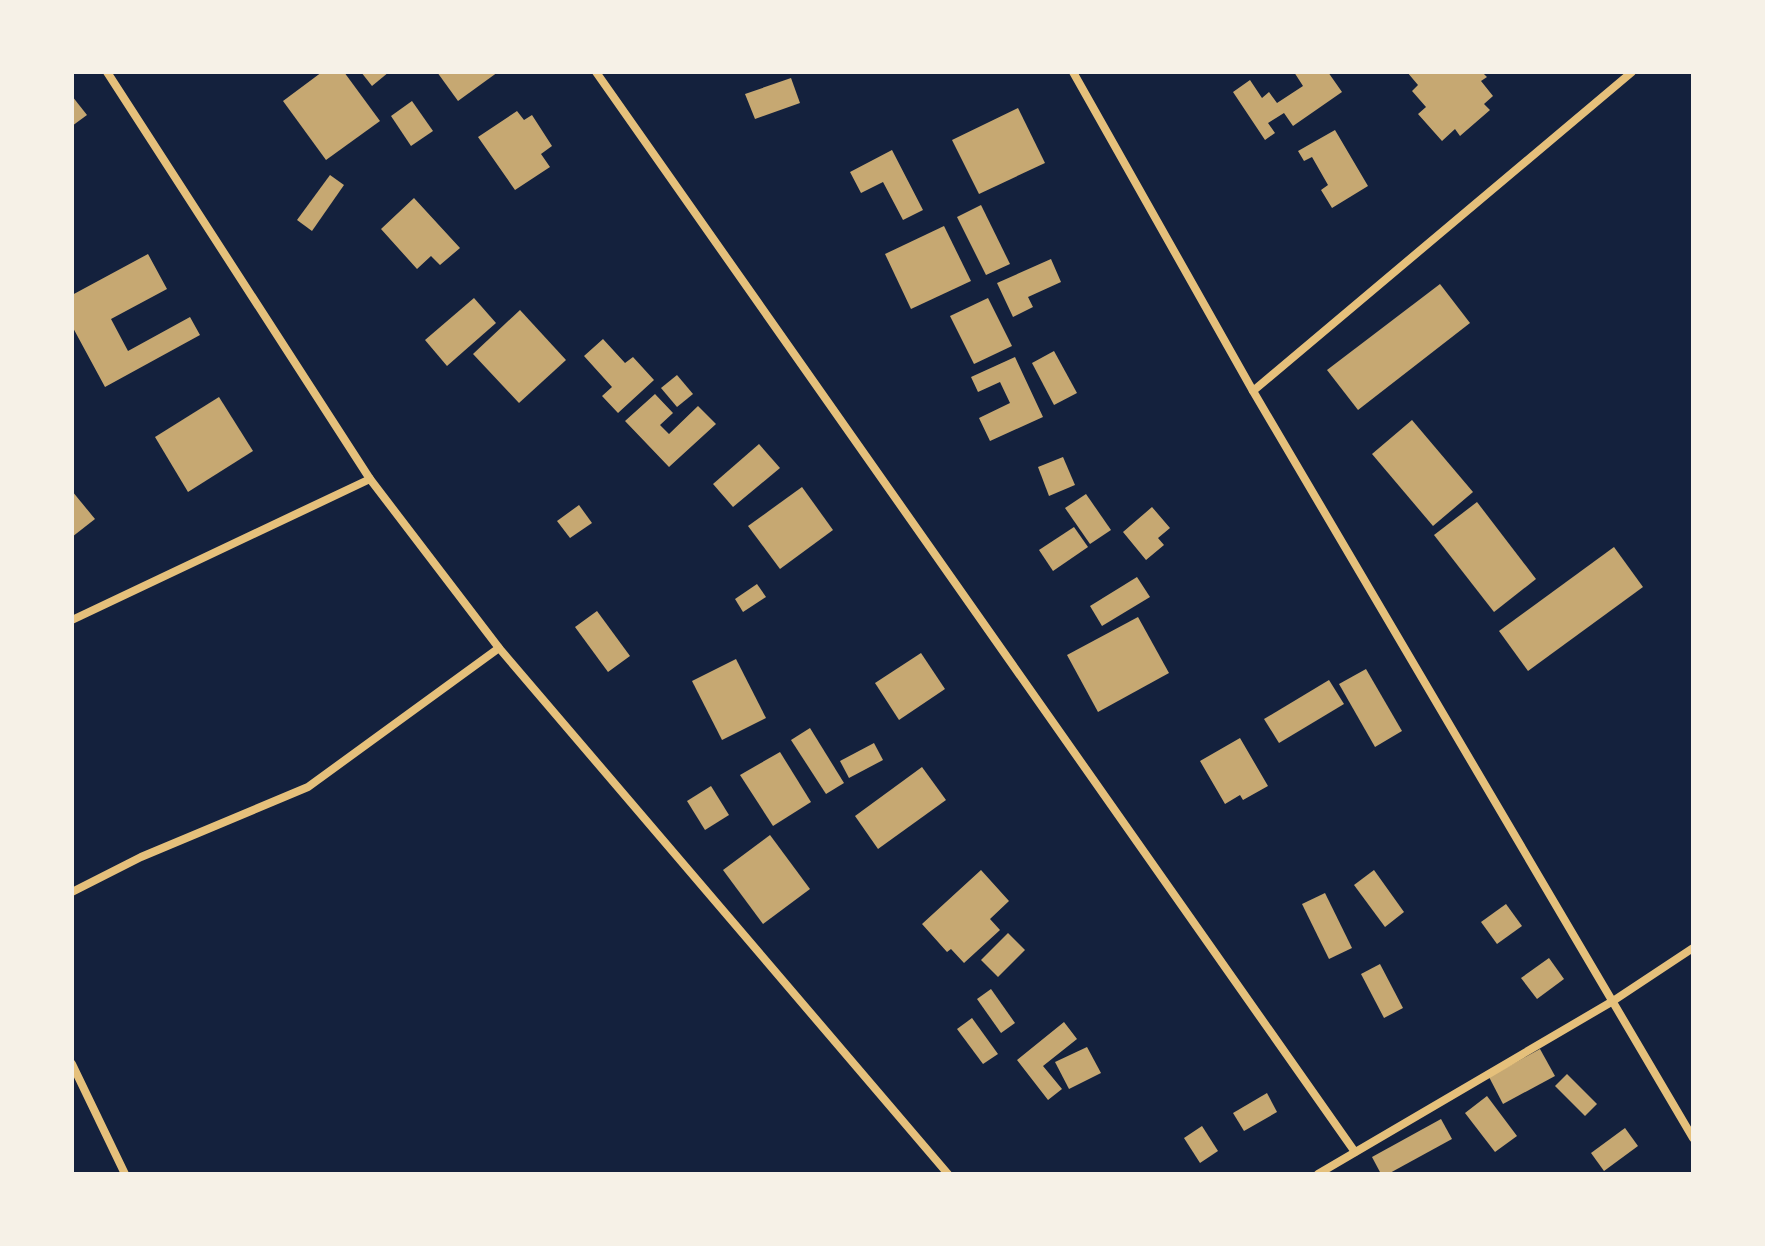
<svg xmlns="http://www.w3.org/2000/svg" width="1765" height="1246" viewBox="0 0 1765 1246" font-family="Cabin,sans-serif">
<style>
.building{fill:#c6a872}
.lines{fill:none;stroke-linecap:round;stroke-linejoin:round}
.minor{stroke:#e5c07b;stroke-width:8}
</style>
<rect width="100%" height="100%" fill="#14213d"/>
<g class="building">
<path d="M322,72H344L380,121L326,160L283,101Z"/>
<path d="M361,72H389L372,86Z"/>
<path d="M437,72H498L458,101Z"/>
<path d="M1294,72H1328L1342,92L1293,126L1284,113L1268,123L1275,133L1265,140L1233,92L1250,80L1262,98L1269,92L1277,103L1303,86Z"/>
<path d="M1407,72H1482L1487,77L1481,81L1493,96L1484,104L1490,110L1460,136L1455,129L1442,141L1418,114L1426,107L1412,91L1418,85Z"/>
<path d="M791,78L800,103L755,119L745,94Z"/>
<path d="M72,96L87,115L72,126Z"/>
<path d="M412,101L433,131L411,146L391,116Z"/>
<path d="M1018,108L1045,163L979,194L952,140Z"/>
<path d="M517,111L524,120L532,115L552,146L541,154L550,167L515,190L478,137Z"/>
<path d="M1335,130L1368,186L1332,208L1321,190L1328,185L1312,157L1304,161L1298,151Z"/>
<path d="M892,150L923,210L903,220L883,182L861,193L850,172Z"/>
<path d="M330,175L344,185L312,231L297,220Z"/>
<path d="M414,198L460,248L440,265L431,256L417,269L381,229Z"/>
<path d="M981,205L1010,264L986,275L957,217Z"/>
<path d="M944,226L971,281L911,309L885,254Z"/>
<path d="M148,254L167,289L111,319L128,351L190,317L200,335L105,387L72,326V295Z"/>
<path d="M1051,259L1061,282L1028,297L1033,307L1013,317L997,283Z"/>
<path d="M1440,284L1470,323L1358,410L1327,370Z"/>
<path d="M474,298L496,323L447,366L425,340Z"/>
<path d="M988,298L1012,346L974,364L950,316Z"/>
<path d="M520,310L566,360L519,403L473,354Z"/>
<path d="M603,339L625,363L633,357L654,380L618,413L602,396L612,387L584,356Z"/>
<path d="M1054,351L1077,393L1054,405L1032,363Z"/>
<path d="M1015,357L1043,417L990,441L979,418L1010,403L1000,382L978,392L971,377Z"/>
<path d="M677,375L693,394L677,407L661,388Z"/>
<path d="M655,394L673,413L660,425L669,434L698,406L716,424L669,467L625,421Z"/>
<path d="M219,397L253,451L188,492L155,437Z"/>
<path d="M1412,420L1473,492L1433,526L1372,454Z"/>
<path d="M759,444L780,468L733,507L713,484Z"/>
<path d="M1063,457L1075,485L1049,496L1038,467Z"/>
<path d="M802,487L833,530L780,569L748,526Z"/>
<path d="M72,491L95,519L72,537Z"/>
<path d="M1086,494L1111,530L1090,544L1065,508Z"/>
<path d="M1477,502L1536,579L1494,612L1434,535Z"/>
<path d="M579,505L592,523L570,538L557,521Z"/>
<path d="M1152,507L1170,528L1158,538L1164,545L1146,560L1123,532Z"/>
<path d="M1074,527L1088,547L1053,571L1039,550Z"/>
<path d="M1614,547L1643,587L1528,671L1499,631Z"/>
<path d="M1137,577L1150,597L1102,626L1090,606Z"/>
<path d="M757,584L766,597L743,612L735,599Z"/>
<path d="M597,611L630,656L608,672L575,627Z"/>
<path d="M1138,617L1169,673L1098,712L1067,655Z"/>
<path d="M921,653L945,689L899,720L875,683Z"/>
<path d="M736,659L766,718L722,740L692,681Z"/>
<path d="M1366,669L1402,731L1375,747L1339,684Z"/>
<path d="M1329,680L1344,704L1279,743L1264,719Z"/>
<path d="M810,728L844,783L826,794L791,740Z"/>
<path d="M1240,738L1268,786L1243,800L1240,795L1225,804L1200,761Z"/>
<path d="M874,743L883,760L849,778L840,761Z"/>
<path d="M780,752L811,802L773,826L740,775Z"/>
<path d="M922,767L946,800L878,849L855,816Z"/>
<path d="M711,786L729,815L705,830L687,801Z"/>
<path d="M770,835L810,889L763,924L723,870Z"/>
<path d="M981,870L1009,901L990,919L1000,930L964,963L951,949L947,952L922,924Z"/>
<path d="M1374,870L1404,912L1385,927L1354,885Z"/>
<path d="M1325,893L1352,948L1329,959L1302,904Z"/>
<path d="M1506,904L1522,926L1497,944L1481,922Z"/>
<path d="M1008,933L1025,950L998,977L981,960Z"/>
<path d="M1549,958L1564,979L1537,999L1521,978Z"/>
<path d="M1380,964L1403,1008L1384,1018L1361,974Z"/>
<path d="M991,989L1015,1023L1001,1033L977,999Z"/>
<path d="M972,1018L998,1054L983,1064L957,1029Z"/>
<path d="M1064,1022L1077,1039L1043,1066L1062,1089L1048,1100L1017,1060Z"/>
<path d="M1087,1047L1101,1073L1069,1089L1055,1062Z"/>
<path d="M1540,1049L1555,1076L1503,1104L1489,1077Z"/>
<path d="M1567,1074L1597,1104L1585,1116L1555,1086Z"/>
<path d="M1267,1093L1277,1112L1244,1131L1233,1113Z"/>
<path d="M1487,1096L1517,1136L1495,1152L1465,1113Z"/>
<path d="M1441,1119L1452,1139L1388,1174H1381L1372,1157Z"/>
<path d="M1202,1126L1218,1151L1200,1163L1184,1138Z"/>
<path d="M1625,1128L1638,1146L1604,1171L1591,1153Z"/>
</g>
<g class="lines">
<g class="minor">
<path d="M107,72L370,479L499,648L948,1174"/>
<path d="M596,72L1355,1152"/>
<path d="M1073,72L1253,391L1693,1138"/>
<path d="M1253,391L1632,72"/>
<path d="M72,620L370,479"/>
<path d="M72,892L141,857L308,787L499,648"/>
<path d="M72,1064L125,1174"/>
<path d="M1318,1174L1613,1001L1693,948"/>
</g>
</g>
<rect width="1765" height="1246" fill="none" stroke="#f6f1e7" stroke-width="148"/>
</svg>
